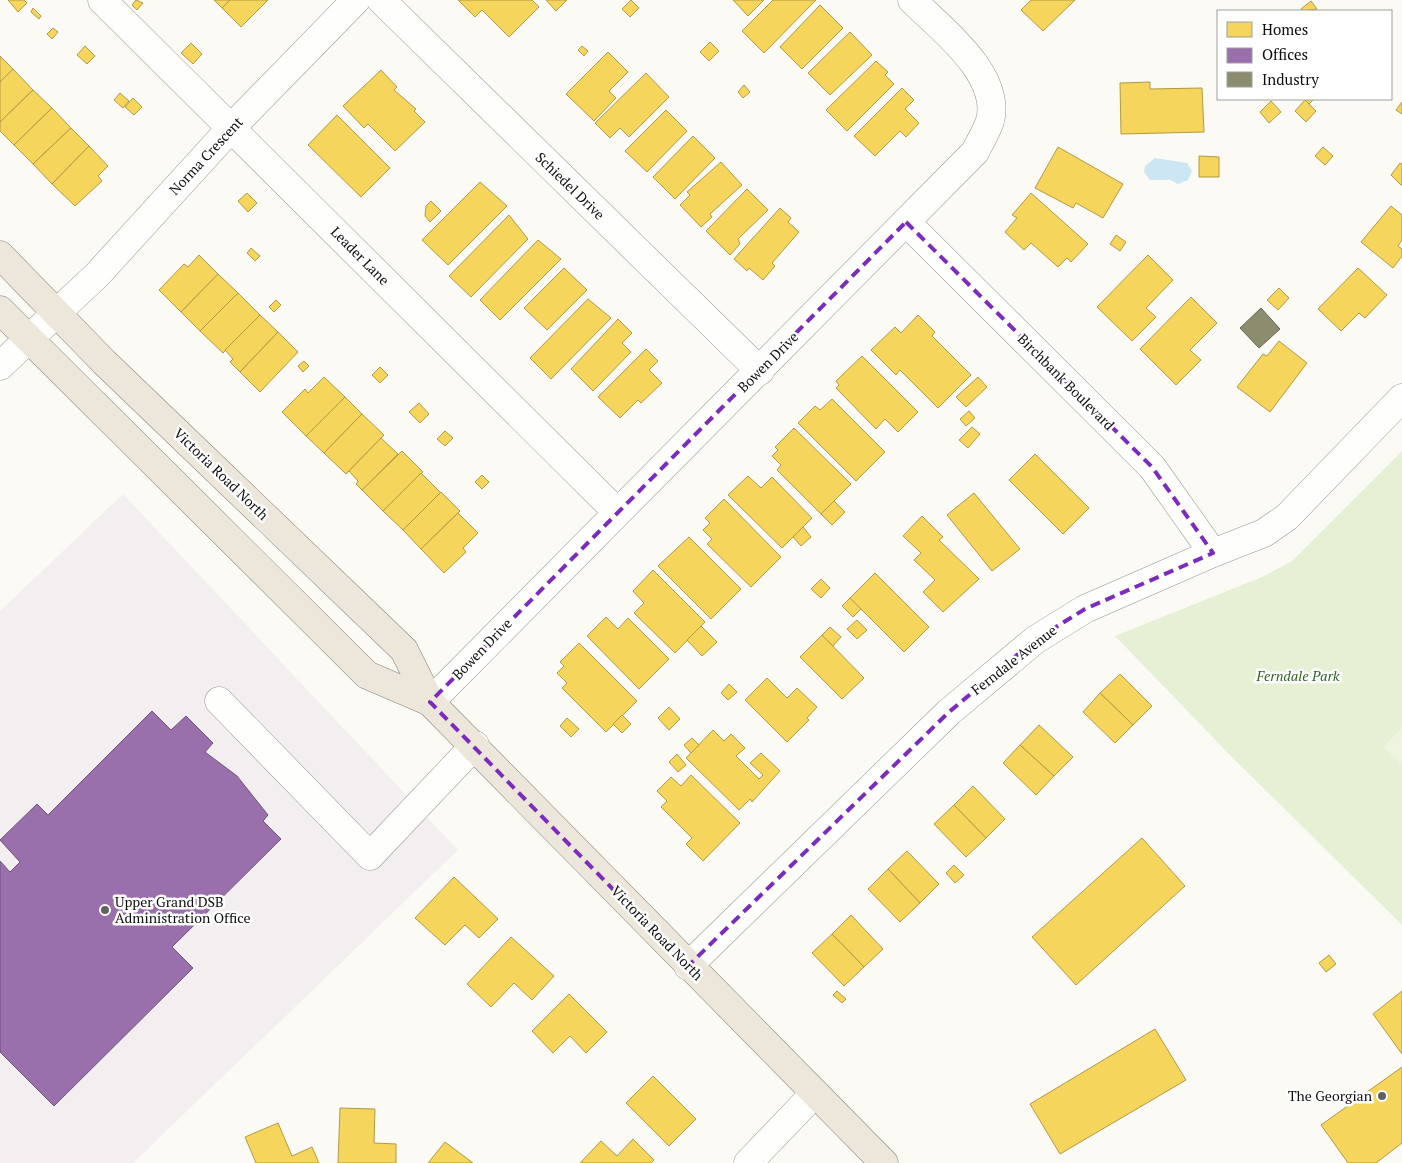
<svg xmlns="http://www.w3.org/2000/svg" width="1402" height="1163" viewBox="0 0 1402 1163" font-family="'PT Serif',serif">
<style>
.industrial{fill:#f3eef0}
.green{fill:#e5f0d5}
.pitch{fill:#eef4df}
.water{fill:#cce6f3}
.homes{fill:#f6d55c;stroke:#b19a45}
.offices{fill:#9970ab;stroke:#70537c}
.industry{fill:#8c8c6e;stroke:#666652}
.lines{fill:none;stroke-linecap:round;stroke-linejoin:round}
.minor-casing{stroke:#959592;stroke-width:29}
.major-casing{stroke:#83827f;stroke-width:29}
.minor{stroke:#fefefd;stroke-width:28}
.major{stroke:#ece7da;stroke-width:28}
.marked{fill:none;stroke:#7b2cbf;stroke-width:4;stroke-dasharray:10 6;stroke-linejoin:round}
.poi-dot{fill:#62615f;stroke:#fff;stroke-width:2}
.labels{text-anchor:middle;stroke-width:5;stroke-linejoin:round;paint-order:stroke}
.street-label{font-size:14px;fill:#0f0f0f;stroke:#fff}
.park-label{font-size:14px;font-style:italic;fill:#306422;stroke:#fff}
.poi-label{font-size:14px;fill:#0f0f0f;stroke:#fff;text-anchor:start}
</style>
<rect width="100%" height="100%" fill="#fbfaf4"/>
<path class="industrial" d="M123,494L458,850L133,1163H0V611Z"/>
<path class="green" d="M1402,451V925L1229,754L1115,636L1262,577L1292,561Z"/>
<path class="pitch" d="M1402,727V765L1383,747Z"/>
<path class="water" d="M1155,158L1187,163L1192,171L1188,180L1178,184L1170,180H1150L1144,172L1145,166Z"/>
<g class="homes">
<path d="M8,0H24L27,3L18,12Z"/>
<path d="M136,0L143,3L137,10L132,5Z"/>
<path d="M214,0H230L222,8Z"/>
<path d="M230,0H268L241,27L222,8Z"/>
<path d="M458,0H532L539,7L509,37L482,10L475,17Z"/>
<path d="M546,0H567L556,11Z"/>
<path d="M631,0L639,8L630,17L622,9Z"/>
<path d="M733,0H764L748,16Z"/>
<path d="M773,0H816L764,53L742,31Z"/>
<path d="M1031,0H1075L1043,31L1021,10Z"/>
<path d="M1311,1L1317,9L1302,11L1301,9Z"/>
<path d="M820,5L843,28L802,69L780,47Z"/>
<path d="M33,8L41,16L39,19L31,12Z"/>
<path d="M53,28L58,32L52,39L47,34Z"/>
<path d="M850,32L872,55L830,95L808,73Z"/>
<path d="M710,42L719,51L709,61L700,52Z"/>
<path d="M191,43L202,54L193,64L181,53Z"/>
<path d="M85,46L95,56L87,64L77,55Z"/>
<path d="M582,46L588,51L584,56L578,50Z"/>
<path d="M608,52L628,72L609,91L616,98L594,121L566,94Z"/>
<path d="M0,56L13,69L0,82Z"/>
<path d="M876,61L888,72L885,75L894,84L847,131L826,110Z"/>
<path d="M13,69L33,90L0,122V82Z"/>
<path d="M381,70L397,87L394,90L416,109L414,111L425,122L395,151L368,124L364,128L343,106Z"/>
<path d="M646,73L669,97L629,137L620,128L610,138L595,123Z"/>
<path d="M1150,82V89L1202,88L1204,132L1121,134L1120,83Z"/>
<path d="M744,85L750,92L743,98L738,92Z"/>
<path d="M902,88L914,100L905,109L919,123L906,137L900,131L875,156L854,136Z"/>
<path d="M33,90L52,108L14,145L0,131V122Z"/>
<path d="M120,93L129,101L123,108L114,100Z"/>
<path d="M133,98L142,107L134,115L125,107Z"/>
<path d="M1303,99H1314L1309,104Z"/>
<path d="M1305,100L1316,111L1306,122L1295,111Z"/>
<path d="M1271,101L1281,112L1269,123L1260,112Z"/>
<path d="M1402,102V114L1396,110Z"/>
<path d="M52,108L71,128L33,164L14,145Z"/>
<path d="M666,110L687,131L647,172L625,151Z"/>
<path d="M337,115L390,168L361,197L308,145Z"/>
<path d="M71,128L89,146L52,184L33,164Z"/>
<path d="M693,136L715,158L675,199L653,177Z"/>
<path d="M89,146L108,166L98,176L102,181L75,206L52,184Z"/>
<path d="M1058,147L1123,184L1103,218L1076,203L1073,208L1035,188Z"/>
<path d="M1323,147L1333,156L1325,165L1315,156Z"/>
<path d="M1199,156L1219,157V177H1199Z"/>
<path d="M721,162L742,185L710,214L712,217L701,227L680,205L690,195L687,192Z"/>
<path d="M1400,163L1402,164V186L1391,175Z"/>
<path d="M480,182L507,206L448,265L422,240Z"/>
<path d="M747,189L768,210L738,239L740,244L730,255L706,231Z"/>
<path d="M247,193L257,203L248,212L238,201Z"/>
<path d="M1031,193L1088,244L1071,262L1067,258L1058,267L1031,243L1024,250L1005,232L1017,218L1012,215Z"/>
<path d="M431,201L441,211L430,222L425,216L426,206Z"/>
<path d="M1391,206L1402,215V240L1398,246L1402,249V256L1393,268L1361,242Z"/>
<path d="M780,208L791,218L788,222L799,232L772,263L775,266L763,280L749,268L747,271L734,259Z"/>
<path d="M509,215L528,239L471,297L449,276Z"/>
<path d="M1116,235L1126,242L1120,251L1110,244Z"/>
<path d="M538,240L561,259L500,320L480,300Z"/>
<path d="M251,248L260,256L255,261L247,253Z"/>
<path d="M199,255L218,274L181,312L159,290L184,264L188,267Z"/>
<path d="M1148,255L1173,280L1146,308L1156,317L1132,341L1097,307Z"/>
<path d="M564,268L587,290L547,330L524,308Z"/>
<path d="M1358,268L1387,295L1365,318L1359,313L1341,331L1318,309Z"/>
<path d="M218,274L238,293L200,331L181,312Z"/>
<path d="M1279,288L1289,298L1278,310L1267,300Z"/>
<path d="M238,293L260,315L223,353L200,331Z"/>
<path d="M1191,297L1217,323L1190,350L1201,360L1176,385L1140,349Z"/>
<path d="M588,299L611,318L551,379L530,358Z"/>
<path d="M276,300L281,305L274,312L269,307Z"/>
<path d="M260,315L278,332L240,372L230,362L233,359L225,350Z"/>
<path d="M918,315L935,332L932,336L971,375L938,408L900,370L896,375L871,350L895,327L901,333Z"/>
<path d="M618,319L632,333L622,343L631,352L593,391L571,369Z"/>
<path d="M278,332L298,352L260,392L240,372Z"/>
<path d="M1279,341L1307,363L1270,412L1237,387L1263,354L1267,356Z"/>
<path d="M646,349L658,361L649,370L662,383L641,403L638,400L620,418L598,397Z"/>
<path d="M862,356L918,412L898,432L885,419L876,429L836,388L839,385L836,381Z"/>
<path d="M304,361L309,366L303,372L298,366Z"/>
<path d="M380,367L388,375L380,383L372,375Z"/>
<path d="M324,377L345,397L306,436L282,412L305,389L308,393Z"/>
<path d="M978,377L987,387L966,407L956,397Z"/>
<path d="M345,397L362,414L324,453L306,436Z"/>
<path d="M832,399L885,452L856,481L798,423L815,406L820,410Z"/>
<path d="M419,403L429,414L420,423L409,412Z"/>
<path d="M969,411L975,418L966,426L960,419Z"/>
<path d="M362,414L384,435L346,474L324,453Z"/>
<path d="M972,427L980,434L968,448L959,440Z"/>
<path d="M794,428L851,484L821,514L777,470L781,465L772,456L778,450L775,447Z"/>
<path d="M445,431L453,438L445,446L437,439Z"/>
<path d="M381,438L398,454L362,490L356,484L358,481L349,471Z"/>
<path d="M402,451L423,472L383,511L362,490Z"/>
<path d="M1035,454L1089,508L1063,534L1009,480Z"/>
<path d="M421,473L441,493L403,530L383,511Z"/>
<path d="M482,475L489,482L482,489L475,482Z"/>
<path d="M748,476L761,488L772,477L812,518L782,548L728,495Z"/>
<path d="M441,492L460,511L421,549L403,530Z"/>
<path d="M974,493L1020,549L992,571L947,515Z"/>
<path d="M724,499L781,557L751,587L707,544L712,539L703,530L710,523L705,518Z"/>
<path d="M834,501L845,512L832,525L821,514Z"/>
<path d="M458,513L478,533L463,548L466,552L444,573L421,549Z"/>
<path d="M922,516L943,537L939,540L979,579L943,612L923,592L935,580L914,560L921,553L903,536Z"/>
<path d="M803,527L811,537L801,546L793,537Z"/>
<path d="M689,537L741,589L711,619L658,566Z"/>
<path d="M653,570L705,622L675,653L634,613L644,603L633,591Z"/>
<path d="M875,573L929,627L904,652L850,598Z"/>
<path d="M821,579L830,588L821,598L811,589Z"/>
<path d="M850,598L861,609L853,617L842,606Z"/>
<path d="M606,617L618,629L628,618L669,659L639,689L587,636Z"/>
<path d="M857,620L867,630L857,639L847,629Z"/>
<path d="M701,626L717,642L702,656L687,640Z"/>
<path d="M830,627L841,637L833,646L822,635Z"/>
<path d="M822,635L864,678L842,699L800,657Z"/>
<path d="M579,643L637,701L606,732L562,688L567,683L557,673L564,666L560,662Z"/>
<path d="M1120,674L1152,706L1133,725L1100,693Z"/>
<path d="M767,678L787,698L797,688L817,707L807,718L809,720L787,742L745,700Z"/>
<path d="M729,684L737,692L728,700L721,693Z"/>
<path d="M1100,693L1133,725L1115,743L1083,712Z"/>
<path d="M669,707L680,719L669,730L658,718Z"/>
<path d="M622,715L631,724L622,733L613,724Z"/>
<path d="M567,718L579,729L571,737L560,726Z"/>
<path d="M1039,725L1073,757L1054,776L1020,745Z"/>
<path d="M713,730L724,741L731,734L745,748L736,756L759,779L763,775L750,763L761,753L780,771L752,802L750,799L739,810L686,758Z"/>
<path d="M692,738L699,745L691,753L684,745Z"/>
<path d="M1020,745L1054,776L1036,795L1003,763Z"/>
<path d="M677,754L686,765L678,772L669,762Z"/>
<path d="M691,775L740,823L703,861L686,844L692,838L661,807L667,801L657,791L671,777L681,786Z"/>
<path d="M973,786L1005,819L986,838L954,805Z"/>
<path d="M954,805L986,838L966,857L934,824Z"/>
<path d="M1142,838L1185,886L1076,985L1032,937Z"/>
<path d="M907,851L939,884L920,903L888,869Z"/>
<path d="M954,865L964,875L955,883L946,873Z"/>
<path d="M888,869L920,903L900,922L868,889Z"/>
<path d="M454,877L498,919L479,938L465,925L445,945L415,918Z"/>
<path d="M851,915L883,949L864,967L832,934Z"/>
<path d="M832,934L864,967L844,986L812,953Z"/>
<path d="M511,937L554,976L532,1000L514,983L491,1007L467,984Z"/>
<path d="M1329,955L1336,964L1326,972L1319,963Z"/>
<path d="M837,991L846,999L842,1003L833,995Z"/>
<path d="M1402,991V1054L1373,1014Z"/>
<path d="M569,994L607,1032L586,1053L570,1036L553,1053L532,1031Z"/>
<path d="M1155,1029L1186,1080L1060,1154L1030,1104Z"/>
<path d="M1402,1067V1143L1376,1163H1348L1321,1125Z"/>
<path d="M653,1076L696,1119L669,1146L626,1103Z"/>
<path d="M340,1108L375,1109L374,1143L396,1144V1163H338Z"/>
<path d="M278,1123L292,1156L312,1147L319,1163H256L245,1137Z"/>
<path d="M633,1139L654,1160L651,1163H580L601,1141L617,1156Z"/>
<path d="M445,1142L473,1163H428Z"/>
</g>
<path class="offices" d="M152,711L171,730L186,716L213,743L205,752L237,776L268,815L263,821L281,839L172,947L193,968L54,1106L0,1052V861L10,872L20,862L0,840L37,804L48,815Z"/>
<path class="industry" d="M1261,308L1280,329L1259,348L1240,328Z"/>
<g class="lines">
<defs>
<g id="minor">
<path d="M102,0L617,512"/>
<path d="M381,0L760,371"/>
<path d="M906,222L1152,467L1213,553"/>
<path d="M0,366L97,275L232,127L356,0"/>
<path d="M219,701L370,856L475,745"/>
<path d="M430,702L975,152C980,142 986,132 990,121C1002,74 940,28 912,0"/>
<path d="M688,966L949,712L1035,640L1085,609L1213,553L1264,533L1287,517L1402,398"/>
<path d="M748,1163L815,1093"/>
</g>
<g id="major">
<path d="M0,255L104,362L404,650L430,702L884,1163"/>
<path d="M0,310L367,675L430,702"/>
</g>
</defs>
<use href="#minor" class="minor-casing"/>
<use href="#major" class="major-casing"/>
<use href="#minor" class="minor"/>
<use href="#major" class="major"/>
</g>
<path class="marked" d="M906,222L1152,467L1213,553L1085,609L1035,640L949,712L688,966L430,702Z"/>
<g class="poi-dot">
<circle cx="105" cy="910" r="5"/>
<circle cx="1382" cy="1096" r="5"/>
</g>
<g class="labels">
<g class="street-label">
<text transform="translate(206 156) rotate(-47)" y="5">Norma Crescent</text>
<text transform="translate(570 186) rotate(44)" y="5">Schiedel Drive</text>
<text transform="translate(360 256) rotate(45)" y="5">Leader Lane</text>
<text transform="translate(768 362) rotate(-45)" y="5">Bowen Drive</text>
<text transform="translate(1066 382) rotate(45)" y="5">Birchbank Boulevard</text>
<text transform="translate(221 474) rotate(44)" y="5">Victoria Road North</text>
<text transform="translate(482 649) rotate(-46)" y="5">Bowen Drive</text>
<text transform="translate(1014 660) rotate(-38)" y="5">Ferndale Avenue</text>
<text transform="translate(657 933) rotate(46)" y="5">Victoria Road North</text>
</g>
<g class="park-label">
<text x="1298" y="681">Ferndale Park</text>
</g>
<g class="poi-label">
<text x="115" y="907">Upper Grand DSB<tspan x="115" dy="16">Administration Office</tspan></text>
<text x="1372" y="1101" text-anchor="end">The Georgian</text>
</g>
</g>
<rect x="1217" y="10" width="175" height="90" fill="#ffffff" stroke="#9f9f9f"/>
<rect x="1227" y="22" width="25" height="15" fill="#f6d55c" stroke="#9f9f9f"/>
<text x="1262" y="35" font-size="15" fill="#0f0f0f">Homes</text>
<rect x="1227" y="48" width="25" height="15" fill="#9970ab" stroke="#9f9f9f"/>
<text x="1262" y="60" font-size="15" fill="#0f0f0f">Offices</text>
<rect x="1227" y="72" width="25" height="15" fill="#8c8c6e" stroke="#9f9f9f"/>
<text x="1262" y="85" font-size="15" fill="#0f0f0f">Industry</text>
</svg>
